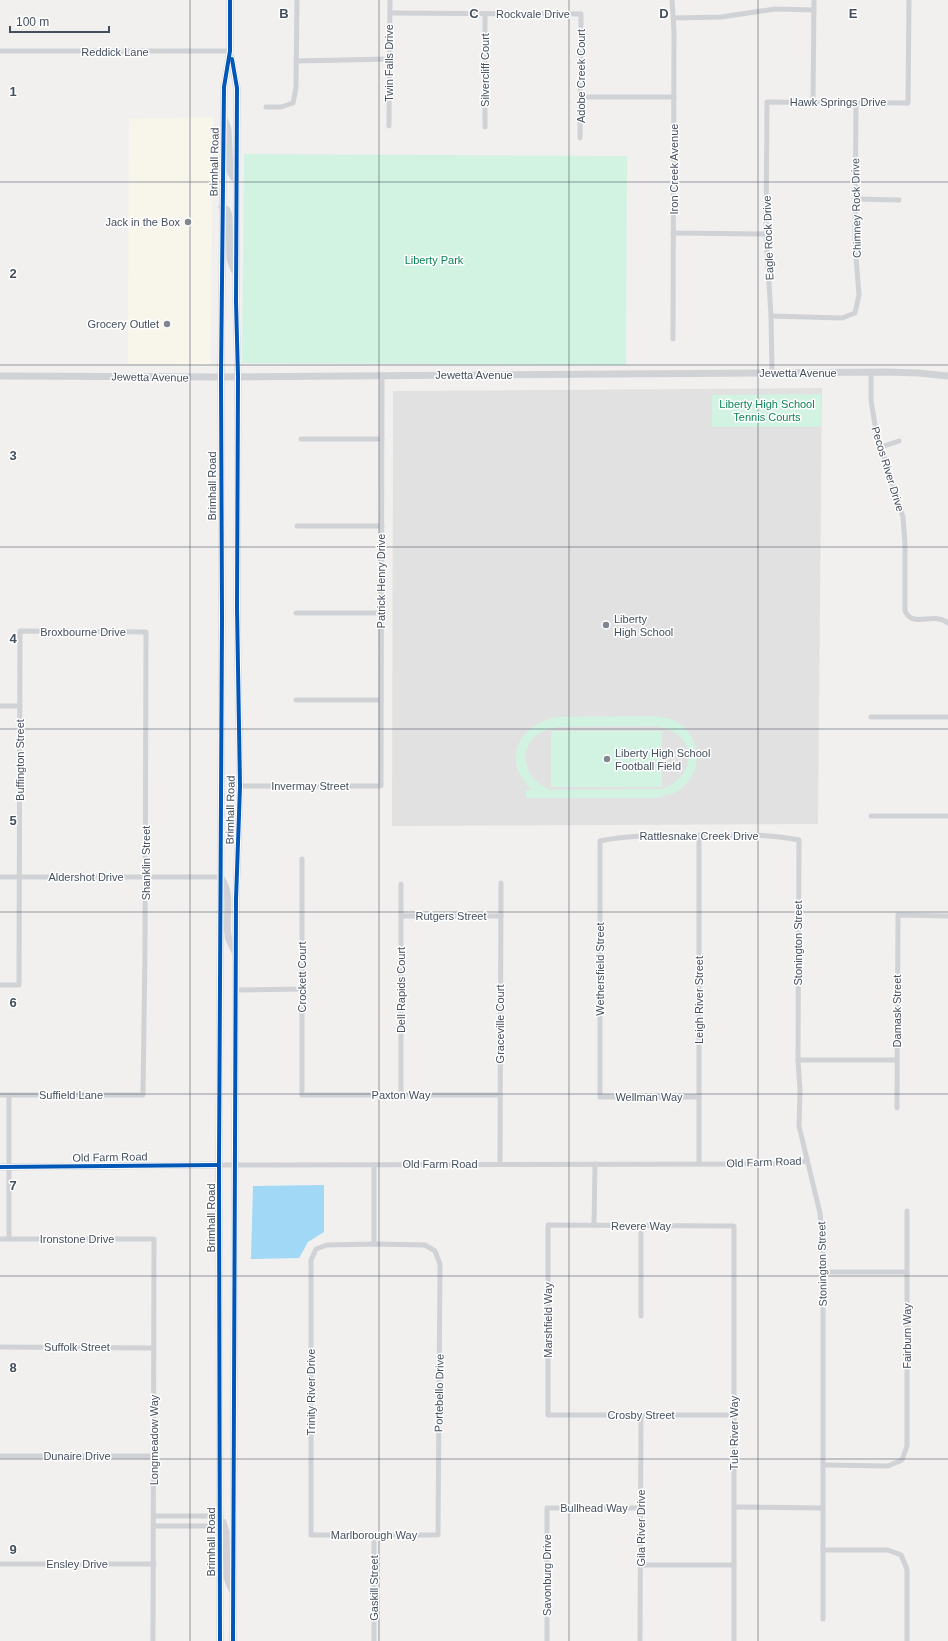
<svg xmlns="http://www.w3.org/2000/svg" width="948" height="1641" viewBox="0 0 948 1641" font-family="Arial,sans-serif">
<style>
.commercial{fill:#f8f6ea}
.education{fill:#e2e1e2}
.green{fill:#d2f2e2;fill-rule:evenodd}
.water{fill:#a1d8f5}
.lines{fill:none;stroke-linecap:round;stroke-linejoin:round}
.minor{stroke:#d0d2d6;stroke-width:5}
.tertiary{stroke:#d0d2d6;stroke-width:7}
.cycleway-casing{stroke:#fff;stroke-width:6}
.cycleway{stroke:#0057b8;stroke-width:4}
.grid{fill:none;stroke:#444f5e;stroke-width:1;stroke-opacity:0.55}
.poi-dot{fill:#818791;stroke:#fff;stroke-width:1.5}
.labels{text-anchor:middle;stroke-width:3;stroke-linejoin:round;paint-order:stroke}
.street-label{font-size:11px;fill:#444f5e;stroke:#fff}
.poi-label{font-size:11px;fill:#444f5e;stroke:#fff;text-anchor:end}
.park-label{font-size:11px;fill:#0c8357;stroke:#fff}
.grid-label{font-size:13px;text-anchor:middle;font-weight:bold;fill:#444f5e;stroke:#fff;stroke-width:3;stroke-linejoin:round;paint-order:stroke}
</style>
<rect width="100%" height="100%" fill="#f1f0ef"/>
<path class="commercial" d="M213,117L210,365L128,364L129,119Z"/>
<path class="education" d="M822,388L818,824L392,826L393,391Z"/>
<g class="green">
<path d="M244,154L627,156L626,365L242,363Z"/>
<path d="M821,394V427H712V395Z"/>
<path d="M654,716C662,717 669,718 675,721C701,734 704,768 683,787C674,795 665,795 656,798H526V790H532C501,761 517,726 556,717ZM654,726C695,729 702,774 662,789L550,790C514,774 519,732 558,727Z"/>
<rect x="551" y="731" width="111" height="56"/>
</g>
<path class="water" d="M324,1185V1232L308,1242L299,1258L251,1259L253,1186Z"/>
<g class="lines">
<g class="minor">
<path d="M672,0L674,31L673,339"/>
<path d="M390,13L581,14L580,138"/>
<path d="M674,18L721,17L775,9L814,10"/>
<path d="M0,51H230"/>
<path d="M296,61L389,59"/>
<path d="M581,97H674"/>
<path d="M813,102L814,0"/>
<path d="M266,107H281L293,103L296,88L297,0"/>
<path d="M389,126L390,0"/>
<path d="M485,127V14"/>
<path d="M855,199L899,200"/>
<path d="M673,233L766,234"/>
<path d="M771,316L842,318L855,313L859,295L855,244L856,102"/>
<path d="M871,372V400L876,431L903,517L905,544V611C913,629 934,611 948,623"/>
<path d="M772,373L771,316L766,234L767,102L908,103L909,0"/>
<path d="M301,439H382"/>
<path d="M881,447L899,441"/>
<path d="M297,526H382"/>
<path d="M296,613H381"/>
<path d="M296,700H381"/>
<path d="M0,706H20"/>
<path d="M871,717H948"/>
<path d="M240,786H381L382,375"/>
<path d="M871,816H948"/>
<path d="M302,859V1095H500"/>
<path d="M0,877H221"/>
<path d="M401,916H501"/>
<path d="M0,985H19L20,631L146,632L145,950L143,1095H0"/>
<path d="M236,990L302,989"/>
<path d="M798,1060H897"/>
<path d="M401,1095V884"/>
<path d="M699,1097H600V841C631,834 663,836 695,836C729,835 765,833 799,840L798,1060L800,1090L799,1126L820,1213L823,1242V1619"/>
<path d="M897,1108L898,915L948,916"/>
<path d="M500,1164L501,883"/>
<path d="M699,1164V835"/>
<path d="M219,1165L781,1164L807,1161"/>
<path d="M594,1225L595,1164"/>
<path d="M0,1239H154L153,1641"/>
<path d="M9,1239V1095"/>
<path d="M374,1244L425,1245L435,1251L440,1264L438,1535H311V1260L316,1249L327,1245Z"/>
<path d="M374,1244V1165"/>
<path d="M823,1272H907"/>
<path d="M641,1316V1226"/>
<path d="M0,1347L154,1348"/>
<path d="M0,1456H154"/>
<path d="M823,1465L888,1466L902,1460L907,1446V1211"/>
<path d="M734,1507L823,1508"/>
<path d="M154,1516H221"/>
<path d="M154,1526H221"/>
<path d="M823,1550H888L901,1555L907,1569V1641"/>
<path d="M0,1564H154"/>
<path d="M641,1565H734"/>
<path d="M374,1641V1535"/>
<path d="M547,1641V1508H641"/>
<path d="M640,1641L641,1415"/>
<path d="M734,1641V1226L548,1225V1415H734"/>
</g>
<g class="tertiary">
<path d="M231,57L237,88L236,302L238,376L237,608L240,786L236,899L233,1641"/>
<path d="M225,121L228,129L230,171L233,177L236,179"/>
<path d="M222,207L227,210L229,216L230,259L234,270"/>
<path d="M0,376L221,377L887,372L919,373L948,376"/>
<path d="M221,878C233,895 225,916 228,935C228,940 233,947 235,952"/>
<path d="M0,1167L219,1165"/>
<path d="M223,1522L226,1532L227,1578L232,1590"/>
<path d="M220,1641L219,1165L222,618L221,377L224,87L230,51V0"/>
</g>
<defs>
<g id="cycleway">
<path d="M232,59L237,88L236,302L238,376L237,608L240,786L236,899L233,1641"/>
<path d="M0,1167L219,1165"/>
<path d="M220,1641L219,1165L222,618L221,377L224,87L230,51V0"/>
</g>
</defs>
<use href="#cycleway" class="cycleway-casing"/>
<use href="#cycleway" class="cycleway"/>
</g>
<path class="grid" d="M190,0V1641M379,0V1641M569,0V1641M758,0V1641M0,182H948M0,365H948M0,547H948M0,729H948M0,912H948M0,1094H948M0,1276H948M0,1459H948"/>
<g class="poi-dot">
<circle cx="188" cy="222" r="4"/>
<circle cx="167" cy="324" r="4"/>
<circle cx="606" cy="625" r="4"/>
<circle cx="607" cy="759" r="4"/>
</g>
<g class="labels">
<g class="street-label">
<text x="533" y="18">Rockvale Drive</text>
<text x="115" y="56">Reddick Lane</text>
<text transform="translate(389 63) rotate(-90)" y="4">Twin Falls Drive</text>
<text transform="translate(485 70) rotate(-90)" y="4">Silvercliff Court</text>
<text transform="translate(581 76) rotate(-90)" y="4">Adobe Creek Court</text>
<text x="838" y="106">Hawk Springs Drive</text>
<text transform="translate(214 162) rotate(-89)" y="4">Brimhall Road</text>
<text transform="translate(674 169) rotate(-90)" y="4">Iron Creek Avenue</text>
<text transform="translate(856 208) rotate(-91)" y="4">Chimney Rock Drive</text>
<text transform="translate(768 238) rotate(-92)" y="4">Eagle Rock Drive</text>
<text x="798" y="377">Jewetta Avenue</text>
<text x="474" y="379">Jewetta Avenue</text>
<text transform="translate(150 377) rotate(1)" y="4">Jewetta Avenue</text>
<text transform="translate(888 469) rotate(73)" y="4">Pecos River Drive</text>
<text transform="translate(212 486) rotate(-90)" y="4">Brimhall Road</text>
<text transform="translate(381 581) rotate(-90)" y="4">Patrick Henry Drive</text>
<text x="83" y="636">Broxbourne Drive</text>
<text transform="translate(20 760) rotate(-90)" y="4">Buffington Street</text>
<text x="310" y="790">Invermay Street</text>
<text transform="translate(230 810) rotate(-89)" y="4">Brimhall Road</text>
<text x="699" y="840">Rattlesnake Creek Drive</text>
<text transform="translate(146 863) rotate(-90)" y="4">Shanklin Street</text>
<text x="86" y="881">Aldershot Drive</text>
<text x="451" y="920">Rutgers Street</text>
<text transform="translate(798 943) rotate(-90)" y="4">Stonington Street</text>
<text transform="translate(600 969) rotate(-90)" y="4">Wethersfield Street</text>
<text transform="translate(302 977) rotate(-90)" y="4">Crockett Court</text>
<text transform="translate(401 990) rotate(-90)" y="4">Dell Rapids Court</text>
<text transform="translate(699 1000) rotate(-90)" y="4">Leigh River Street</text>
<text transform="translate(897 1011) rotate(-90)" y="4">Damask Street</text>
<text transform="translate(500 1024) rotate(-90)" y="4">Graceville Court</text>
<text x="71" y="1099">Suffield Lane</text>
<text x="401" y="1099">Paxton Way</text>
<text x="649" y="1101">Wellman Way</text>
<text transform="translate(110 1157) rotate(-1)" y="4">Old Farm Road</text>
<text transform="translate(764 1162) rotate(-2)" y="4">Old Farm Road</text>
<text x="440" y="1168">Old Farm Road</text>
<text transform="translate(211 1218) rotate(-90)" y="4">Brimhall Road</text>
<text x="641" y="1230">Revere Way</text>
<text x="77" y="1243">Ironstone Drive</text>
<text transform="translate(822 1264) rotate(-91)" y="4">Stonington Street</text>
<text transform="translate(548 1320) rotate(-90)" y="4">Marshfield Way</text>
<text transform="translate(907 1336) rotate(-90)" y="4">Fairburn Way</text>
<text x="77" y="1351">Suffolk Street</text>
<text transform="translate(311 1392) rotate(-90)" y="4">Trinity River Drive</text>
<text transform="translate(439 1393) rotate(-89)" y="4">Portebello Drive</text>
<text x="641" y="1419">Crosby Street</text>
<text transform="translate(734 1433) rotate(-90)" y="4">Tule River Way</text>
<text transform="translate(154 1440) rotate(-90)" y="4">Longmeadow Way</text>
<text x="77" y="1460">Dunaire Drive</text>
<text x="594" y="1512">Bullhead Way</text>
<text transform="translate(641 1528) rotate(-90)" y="4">Gila River Drive</text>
<text x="374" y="1539">Marlborough Way</text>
<text transform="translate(211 1542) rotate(-90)" y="4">Brimhall Road</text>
<text x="77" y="1568">Ensley Drive</text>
<text transform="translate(547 1575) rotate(-90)" y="4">Savonburg Drive</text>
<text transform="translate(374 1588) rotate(-90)" y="4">Gaskill Street</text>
</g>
<g class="poi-label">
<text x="180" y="226">Jack in the Box</text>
<text x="159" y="328">Grocery Outlet</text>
<text x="614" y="623" text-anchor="start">Liberty<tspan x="614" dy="13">High School</tspan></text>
<text x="615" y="757" text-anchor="start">Liberty High School<tspan x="615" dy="13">Football Field</tspan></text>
</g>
<g class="park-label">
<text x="434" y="264">Liberty Park</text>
<text x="767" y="408">Liberty High School<tspan x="767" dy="13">Tennis Courts</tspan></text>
</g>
</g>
<g class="grid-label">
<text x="284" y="18">B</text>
<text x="474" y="18">C</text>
<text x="664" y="18">D</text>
<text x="853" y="18">E</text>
<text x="13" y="96">1</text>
<text x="13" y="278">2</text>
<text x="13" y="460">3</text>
<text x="13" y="643">4</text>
<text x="13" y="825">5</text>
<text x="13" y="1007">6</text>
<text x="13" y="1190">7</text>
<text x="13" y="1372">8</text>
<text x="13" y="1554">9</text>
</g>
<path d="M10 26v6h99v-6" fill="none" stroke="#444f5e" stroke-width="2"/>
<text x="16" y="26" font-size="12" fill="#444f5e" stroke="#ffffff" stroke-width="3" paint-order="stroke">100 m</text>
</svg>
